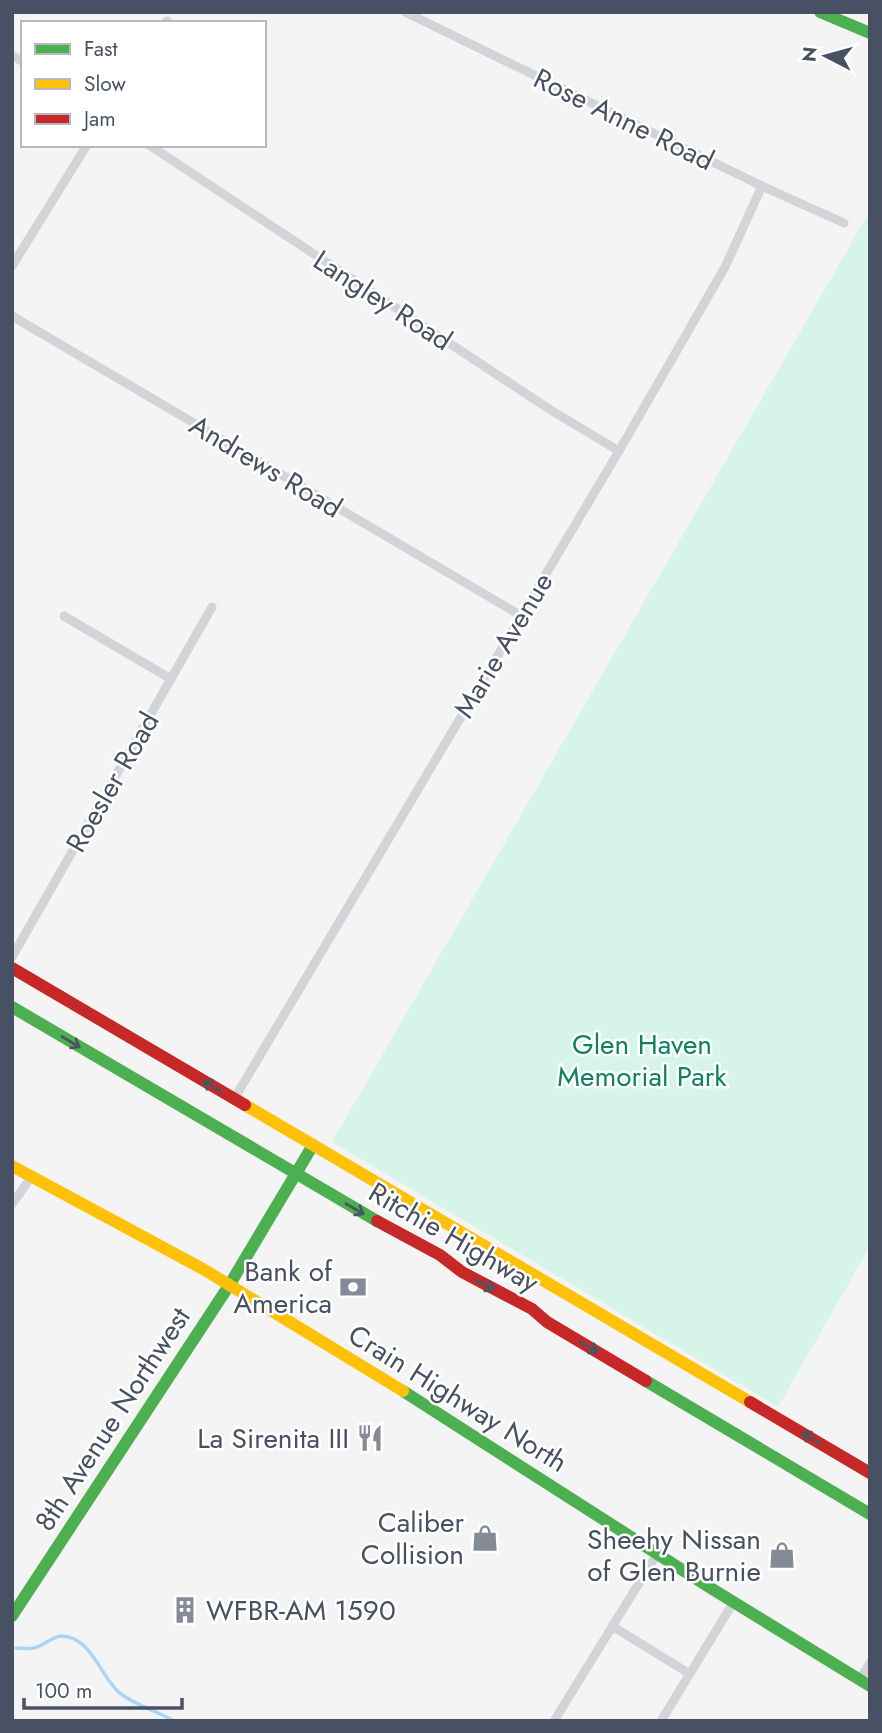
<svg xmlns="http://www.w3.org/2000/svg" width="882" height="1733" viewBox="0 0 882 1733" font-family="Jost,sans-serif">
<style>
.green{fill:#d7f4e8}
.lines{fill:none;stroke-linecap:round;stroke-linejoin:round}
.stream{stroke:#a9d6f5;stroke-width:3.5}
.street{stroke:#d2d4d7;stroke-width:9}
.fast{stroke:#4caf50;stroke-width:12}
.slow{stroke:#ffc107;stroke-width:12}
.jam{stroke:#c62828;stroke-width:12}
.oneway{stroke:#485662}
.labels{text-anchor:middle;stroke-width:5;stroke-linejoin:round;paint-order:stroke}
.street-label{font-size:28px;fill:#485163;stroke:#fff}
.park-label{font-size:28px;fill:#0f825f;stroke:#fff}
.poi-label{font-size:28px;fill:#485163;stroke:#fff;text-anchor:end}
</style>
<rect width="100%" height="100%" fill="#f4f4f4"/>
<path class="green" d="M870,211V1246L778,1407L332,1142Z"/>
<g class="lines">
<path class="stream" d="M16,1648C22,1648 31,1650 37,1647C46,1644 52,1637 61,1636C92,1636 101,1679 121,1694C137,1706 157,1711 174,1721"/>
<g class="street">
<path d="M405,12L762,186L844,223"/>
<path d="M166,23L167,21"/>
<path d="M12,55L23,62"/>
<path d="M149,145L549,409L619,451"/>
<path d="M12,266L87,145"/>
<path d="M12,316L520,615"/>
<path d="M64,616L171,679"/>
<path d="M12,957L212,607"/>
<path d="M234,1099L619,451L725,267L762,186"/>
<path d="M12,1204L32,1176"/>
<path d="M612,1626L690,1674"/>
<path d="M859,1680L870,1663"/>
<path d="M554,1721L657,1554"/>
<path d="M661,1721L733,1603"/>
</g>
<g class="fast">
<path d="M820,12L870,33"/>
<path d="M12,1007L377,1221"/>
<path d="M646,1381L870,1514"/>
<path d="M403,1391L709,1587L870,1686"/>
<path d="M12,1616L230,1284L313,1145"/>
</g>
<g class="slow">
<path d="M245,1105L750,1402"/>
<path d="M12,1166L203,1269L403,1391"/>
</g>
<g class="jam">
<path d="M12,968L245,1105"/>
<path d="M377,1221L440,1255L462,1272L532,1309L547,1322L646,1381"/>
<path d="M750,1402L870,1473"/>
</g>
</g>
<defs><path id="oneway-shaft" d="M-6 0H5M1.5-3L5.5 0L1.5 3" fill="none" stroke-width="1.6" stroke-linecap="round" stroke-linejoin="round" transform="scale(1.75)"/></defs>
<g class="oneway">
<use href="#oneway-shaft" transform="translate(71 1042) rotate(31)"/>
<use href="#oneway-shaft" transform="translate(212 1086) rotate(-150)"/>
<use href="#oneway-shaft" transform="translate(355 1209) rotate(30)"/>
<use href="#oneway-shaft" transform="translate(485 1285) rotate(28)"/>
<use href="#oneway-shaft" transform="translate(589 1347) rotate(31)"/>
<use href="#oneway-shaft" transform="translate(811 1438) rotate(-149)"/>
</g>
<defs>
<symbol id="bank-bare" viewBox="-9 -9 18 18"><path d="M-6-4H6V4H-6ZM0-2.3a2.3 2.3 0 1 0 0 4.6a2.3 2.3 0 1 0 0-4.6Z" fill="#848a96" stroke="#fff" stroke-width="2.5" paint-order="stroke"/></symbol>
<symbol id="restaurant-bare" viewBox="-9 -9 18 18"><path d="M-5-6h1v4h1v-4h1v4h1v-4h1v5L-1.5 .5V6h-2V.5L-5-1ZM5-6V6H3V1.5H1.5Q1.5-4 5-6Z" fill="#848a96" stroke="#fff" stroke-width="2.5" paint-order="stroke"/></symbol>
<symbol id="shop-bare" viewBox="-9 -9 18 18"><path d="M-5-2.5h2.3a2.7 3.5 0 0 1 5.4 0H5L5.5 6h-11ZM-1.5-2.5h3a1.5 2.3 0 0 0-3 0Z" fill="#848a96" stroke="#fff" stroke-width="2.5" paint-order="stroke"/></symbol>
<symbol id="building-bare" viewBox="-9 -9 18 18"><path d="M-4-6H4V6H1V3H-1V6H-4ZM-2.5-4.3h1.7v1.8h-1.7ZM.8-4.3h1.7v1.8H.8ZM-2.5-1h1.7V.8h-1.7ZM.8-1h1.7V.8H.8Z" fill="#848a96" stroke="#fff" stroke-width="2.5" paint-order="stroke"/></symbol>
</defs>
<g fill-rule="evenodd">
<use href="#bank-bare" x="334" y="1268" width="38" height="38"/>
<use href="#restaurant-bare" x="351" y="1419" width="38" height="38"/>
<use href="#shop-bare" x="466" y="1519" width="38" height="38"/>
<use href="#shop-bare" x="763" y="1536" width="38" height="38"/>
<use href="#building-bare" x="166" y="1591" width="38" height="38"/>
</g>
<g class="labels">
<g class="street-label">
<text transform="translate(624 119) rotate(26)" y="10">Rose Anne Road</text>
<text transform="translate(383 300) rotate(33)" y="10">Langley Road</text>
<text transform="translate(266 466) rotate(31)" y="10">Andrews Road</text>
<text transform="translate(503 645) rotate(-59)" y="10">Marie Avenue</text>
<text transform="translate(112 782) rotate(-60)" y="10">Roesler Road</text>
<text transform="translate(454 1237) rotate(30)" y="10">Ritchie Highway</text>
<text transform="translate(458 1398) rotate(32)" y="10">Crain Highway North</text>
<text transform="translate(112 1419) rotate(-57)" y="10">8th Avenue Northwest</text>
</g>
<g class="park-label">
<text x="642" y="1054">Glen Haven<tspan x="642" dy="32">Memorial Park</tspan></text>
</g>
<g class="poi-label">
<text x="332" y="1281">Bank of<tspan x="332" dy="32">America</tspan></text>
<text x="349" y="1448">La Sirenita III</text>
<text x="464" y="1532">Caliber<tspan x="464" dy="32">Collision</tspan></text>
<text x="761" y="1549">Sheehy Nissan<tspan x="761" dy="32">of Glen Burnie</tspan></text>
<text x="206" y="1620" text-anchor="start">WFBR-AM 1590</text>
</g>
</g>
<rect width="882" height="1733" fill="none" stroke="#485163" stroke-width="28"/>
<rect x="21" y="21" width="245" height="126" fill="#ffffff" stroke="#b6b9c1" stroke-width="2"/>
<rect x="35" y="44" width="35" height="10" fill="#4caf50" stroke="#b6b9c1" stroke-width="2"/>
<text x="84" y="56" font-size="21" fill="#485163">Fast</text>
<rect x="35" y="79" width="35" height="10" fill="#ffc107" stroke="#b6b9c1" stroke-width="2"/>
<text x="84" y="91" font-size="21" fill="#485163">Slow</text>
<rect x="35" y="114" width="35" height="10" fill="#c62828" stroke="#b6b9c1" stroke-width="2"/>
<text x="84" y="126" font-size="21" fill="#485163">Jam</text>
<g transform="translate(826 56) rotate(276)" stroke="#ffffff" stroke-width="5" paint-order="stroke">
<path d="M0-5L12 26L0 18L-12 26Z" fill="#485163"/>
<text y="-10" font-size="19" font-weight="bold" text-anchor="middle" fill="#485163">N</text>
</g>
<path d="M24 1698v10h158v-10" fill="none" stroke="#485163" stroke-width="3.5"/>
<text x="35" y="1698" font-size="21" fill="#485163" stroke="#ffffff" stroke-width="5" paint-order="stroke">100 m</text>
</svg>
